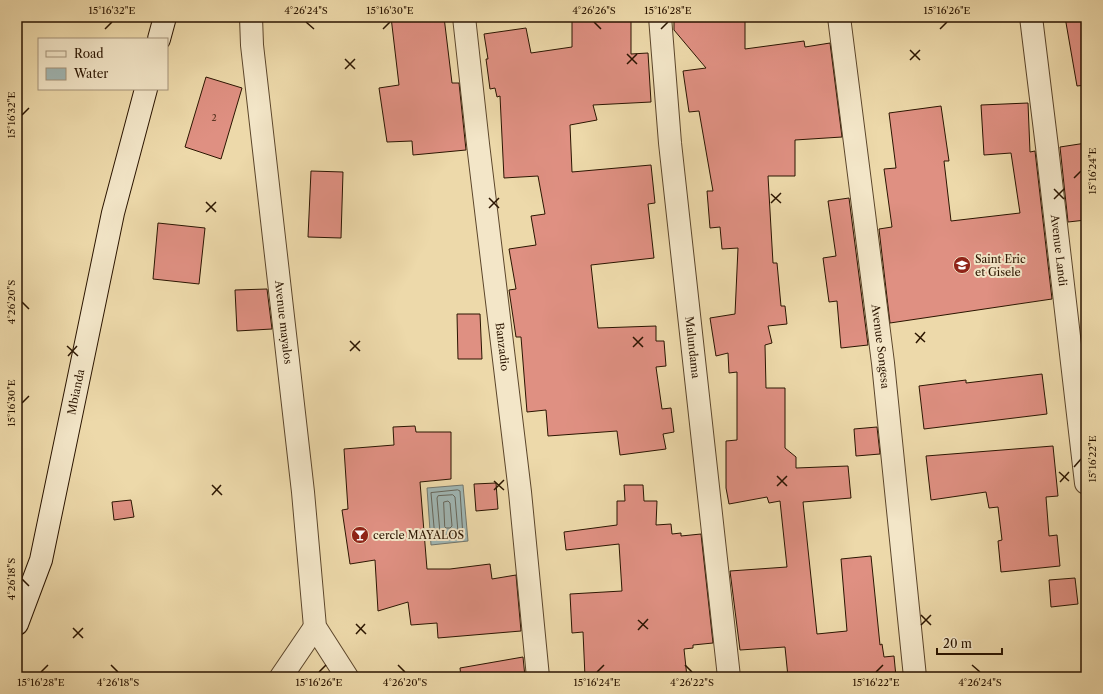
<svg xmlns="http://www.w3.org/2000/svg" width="1103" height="694" viewBox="0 0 1103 694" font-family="'Libre Caslon Text',serif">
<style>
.water{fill:#a0b7b5;stroke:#71766d}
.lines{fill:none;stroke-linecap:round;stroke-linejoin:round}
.shore{stroke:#66665b;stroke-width:1}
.building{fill:#df9082;stroke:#2b1501}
.street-casing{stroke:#5c462b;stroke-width:24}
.secondary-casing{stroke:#2b1501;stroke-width:24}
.street{stroke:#f3e6c8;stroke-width:22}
.secondary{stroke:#f3e6c8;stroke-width:22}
.ticks{fill:none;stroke:#2b1501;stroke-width:1.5}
.labels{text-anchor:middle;stroke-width:4;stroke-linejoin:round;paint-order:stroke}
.number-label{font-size:9px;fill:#583421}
.street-label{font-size:11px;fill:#2b1501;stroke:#f3e6c8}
.poi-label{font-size:11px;fill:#2b1501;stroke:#f3e6c8;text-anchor:start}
.neatline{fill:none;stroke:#2b1501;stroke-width:1.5}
.ticks-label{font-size:10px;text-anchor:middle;fill:#2b1501}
</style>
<rect width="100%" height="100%" fill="#edd9aa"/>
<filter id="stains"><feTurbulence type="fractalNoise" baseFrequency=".005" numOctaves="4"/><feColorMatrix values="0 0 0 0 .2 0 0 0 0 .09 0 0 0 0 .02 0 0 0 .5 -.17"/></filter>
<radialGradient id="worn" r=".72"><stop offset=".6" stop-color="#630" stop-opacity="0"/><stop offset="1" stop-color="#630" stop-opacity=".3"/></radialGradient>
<path class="water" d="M463,485L468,541L431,545L427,488Z"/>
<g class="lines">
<g class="shore">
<path d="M458,490L460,491L463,537L462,538L436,540L435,538L431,493Z"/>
<path d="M453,495L455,497L458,532L457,533L441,535L440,533L437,498L438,496Z"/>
<path d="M444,502L448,501L450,503L452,526L450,528H446L445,527Z"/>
</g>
</g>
<g class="building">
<path d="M391,17H444L452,83H459L466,150L413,155L412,141L387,142L379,88L399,85Z"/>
<path d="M572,17H631V54L648,53L651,102L593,105L597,120L570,125L572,172L651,165L655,203L648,204L654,258L591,265L598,328L656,326V341H664L666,366L656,367L662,409L671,408L674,432L663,434L666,449L620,455L617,431L548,436L546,410L527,412L521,337H516L509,290L516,289L509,249L536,245L531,216L545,214L538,176L504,178L500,96L497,97L495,88L490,89L486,59H488L484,34L526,28L531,53L572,47Z"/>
<path d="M674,17H745V49L804,41L805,47L830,43L842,137L795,140V176H768L773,263H777L781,306H785L787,324L768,326L772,343L765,345L766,388H785V448L796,457V468L848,466L851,498L803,502L817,634L847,631L841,559L871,556L880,645L882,644L884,657L894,656L896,677H788L785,647L740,650L730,571L787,567L780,501L769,503L767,497L729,504L726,488V441L737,440V372L729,373L728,353L716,356L710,318L735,314L738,248L722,249L720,227L710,228L707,191H713L699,111L689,112L683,71L706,68L674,30Z"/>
<path d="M1065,17H1086V85L1077,86Z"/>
<path d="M206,77L242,88L221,159L185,147Z"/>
<path d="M1028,103L1030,152L1035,151L1052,299L890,323L879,229L892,227L884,169L896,168L889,113L941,106L949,161H944L951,221L1020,213L1011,153L984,155L981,105Z"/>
<path d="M1086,143V220L1068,222L1060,147Z"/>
<path d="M311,171L343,172L341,238L308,237Z"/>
<path d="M849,198L868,345L841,348L837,301L829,302L823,258L836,256L828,201Z"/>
<path d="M158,223L205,228L199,284L153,279Z"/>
<path d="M267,289L272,329L237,331L235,290Z"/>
<path d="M457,314H480L482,359H458Z"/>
<path d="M1042,374L1047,414L924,429L919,386L966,380V383Z"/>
<path d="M415,426L416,432H451V479L420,482L427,569H450L490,564L492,579L516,575L521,631L438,638L437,623L411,625L408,602L378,611L375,560L350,564L342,510L348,509L344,449L394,445L393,427Z"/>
<path d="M877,427L880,454L856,456L854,429Z"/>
<path d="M1053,446L1058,496L1046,497L1049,536L1057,535L1060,566L1001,572L998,541L1002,540L998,507L989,508L986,492L931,500L926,456Z"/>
<path d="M496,483L498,509L476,511L474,484Z"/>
<path d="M624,485H643L644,501H657L656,525L671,524L672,534L681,533V536L701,534L713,643L693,645V648L684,649L687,677H585L583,632L572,633L570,594L622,591L619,544L566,550L564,532L617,525V501H625Z"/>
<path d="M131,500L134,517L114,520L112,502Z"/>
<path d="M1075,578L1078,604L1051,607L1049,580Z"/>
<path d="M523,657L525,677H461L460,668Z"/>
</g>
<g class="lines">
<defs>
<g id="street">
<path id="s1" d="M251,17L252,45L303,492L315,627L347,677"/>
<path id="s2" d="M464,17L478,144L520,492L538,677"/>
<path id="s3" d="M660,17L670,143L729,677"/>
<path id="s4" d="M839,17L883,363L915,677"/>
<path id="s5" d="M1031,17L1047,147L1086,483"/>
<path d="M281,677L315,627"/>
</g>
<g id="secondary">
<path d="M159,39L165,17"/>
<path id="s6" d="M17,624L41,560L113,213L146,89"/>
</g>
</defs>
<use href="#street" class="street-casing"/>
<use href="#secondary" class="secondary-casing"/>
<use href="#street" class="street"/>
<use href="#secondary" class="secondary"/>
</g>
<path class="ticks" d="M306,22L314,29M594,22L601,29M105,29L112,22M383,29L390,22M661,29L668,22M940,29L947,22M910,50L920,60M627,54L637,64M345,59L355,69M910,60L920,50M627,64L637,54M345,69L355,59M22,115L29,108M1074,178L1081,171M1054,189L1064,199M771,194L781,203M489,198L499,208M1054,199L1064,189M206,202L216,212M771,203L781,193M489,208L499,198M206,212L216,202M22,302L29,309M915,333L925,342M633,337L643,347M350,341L360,351M916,343L925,332M67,346L78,356M633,347L643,337M350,351L360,341M68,356L77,346M22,403L29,396M1074,467L1081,459M1059,472L1069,481M777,476L787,486M494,481L504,490M1060,482L1069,472M212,485L222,495M777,486L787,476M494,490L504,480M212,495L221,485M22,579L29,586M921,615L931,625M638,620L648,629M356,624L366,634M921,625L931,615M73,628L83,638M638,630L648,619M356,634L365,624M73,638L83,628M111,665L118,672M398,665L405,672M685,665L692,672M972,665L980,672M41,672L48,665M319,672L326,665M597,672L604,665M876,672L883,665"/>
<defs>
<symbol id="school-disc" viewBox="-11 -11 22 22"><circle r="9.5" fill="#8f2418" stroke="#f3e6c8"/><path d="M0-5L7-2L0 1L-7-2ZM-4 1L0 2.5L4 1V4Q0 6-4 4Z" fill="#fff"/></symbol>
<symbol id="bar-disc" viewBox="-11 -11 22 22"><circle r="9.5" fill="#8f2418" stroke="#f3e6c8"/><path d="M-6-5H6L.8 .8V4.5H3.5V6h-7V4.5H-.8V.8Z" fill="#fff"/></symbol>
</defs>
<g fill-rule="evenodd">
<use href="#school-disc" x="952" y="255" width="20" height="20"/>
<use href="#bar-disc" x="350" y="525" width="20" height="20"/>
</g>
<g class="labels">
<g class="number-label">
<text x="214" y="121">2</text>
</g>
<g class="street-label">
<text dy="4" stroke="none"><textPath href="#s5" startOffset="235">Avenue Landi</textPath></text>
<text dy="4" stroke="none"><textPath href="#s1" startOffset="307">Avenue mayalos</textPath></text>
<text dy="4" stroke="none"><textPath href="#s2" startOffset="332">Banzadio</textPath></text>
<text dy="4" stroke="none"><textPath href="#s3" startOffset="332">Malundama</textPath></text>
<text dy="4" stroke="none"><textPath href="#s4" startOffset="332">Avenue Songesa</textPath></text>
<text dy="4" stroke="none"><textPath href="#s6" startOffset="240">Mbianda</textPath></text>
</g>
<g class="poi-label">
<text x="975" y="263">Saint Eric<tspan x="975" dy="13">et Gisele</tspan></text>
<text x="373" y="539">cercle MAYALOS</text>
</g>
</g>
<rect width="1103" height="694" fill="none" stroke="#edd9aa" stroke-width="44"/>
<rect x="38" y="38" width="130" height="52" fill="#f3e6c8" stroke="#a39278"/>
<rect x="46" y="51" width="20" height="6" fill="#f3e6c8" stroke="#a39278"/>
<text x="74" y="58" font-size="12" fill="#2b1501">Road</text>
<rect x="46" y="68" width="20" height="12" fill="#a0b7b5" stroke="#a39278"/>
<text x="74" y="78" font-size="12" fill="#2b1501">Water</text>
<path d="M937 648v6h65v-6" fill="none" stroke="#2b1501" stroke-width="2"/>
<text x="943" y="648" font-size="12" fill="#2b1501" stroke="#f3e6c8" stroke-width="3" paint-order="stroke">20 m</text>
<rect x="22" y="22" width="1059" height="650" class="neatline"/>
<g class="ticks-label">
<text x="112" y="14">15°16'32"E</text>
<text x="306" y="14">4°26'24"S</text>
<text x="390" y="14">15°16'30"E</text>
<text x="594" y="14">4°26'26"S</text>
<text x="668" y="14">15°16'28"E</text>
<text x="947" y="14">15°16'26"E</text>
<text transform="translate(11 115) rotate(-90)" y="4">15°16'32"E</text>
<text transform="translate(1092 171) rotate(-90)" y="4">15°16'24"E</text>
<text transform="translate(11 302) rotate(-90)" y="4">4°26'20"S</text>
<text transform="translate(11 403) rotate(-90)" y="4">15°16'30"E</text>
<text transform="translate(1092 459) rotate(-90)" y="4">15°16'22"E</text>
<text transform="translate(11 579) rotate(-90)" y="4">4°26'18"S</text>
<text x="41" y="686">15°16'28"E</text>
<text x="118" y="686">4°26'18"S</text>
<text x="319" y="686">15°16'26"E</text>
<text x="405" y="686">4°26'20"S</text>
<text x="597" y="686">15°16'24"E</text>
<text x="692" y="686">4°26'22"S</text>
<text x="876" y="686">15°16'22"E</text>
<text x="980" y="686">4°26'24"S</text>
</g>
<rect width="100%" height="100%" filter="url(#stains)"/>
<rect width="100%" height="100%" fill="url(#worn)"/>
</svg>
